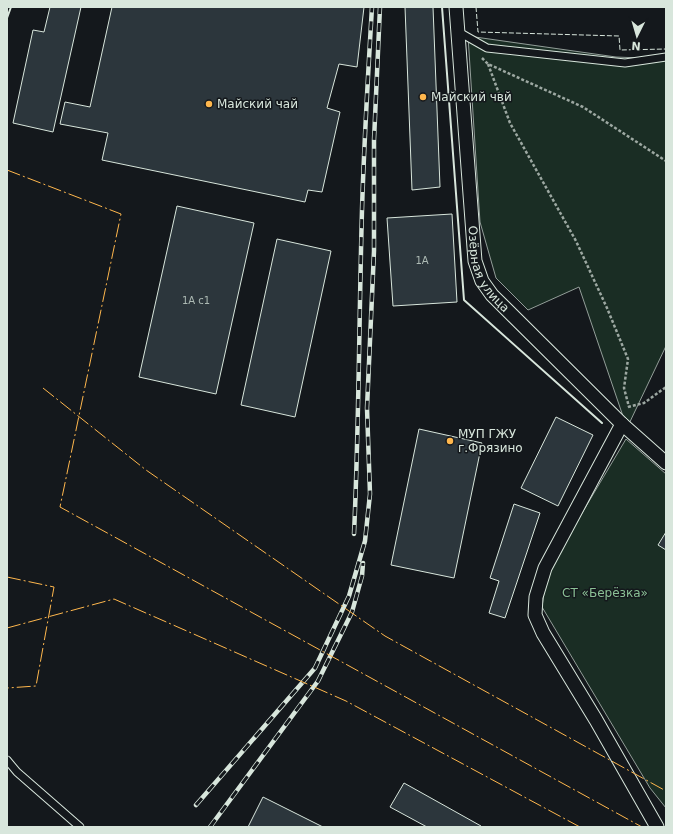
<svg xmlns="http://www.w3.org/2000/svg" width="673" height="834" viewBox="0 0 673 834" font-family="'DejaVu Sans',sans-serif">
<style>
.green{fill:#1a2d24;stroke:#939e99}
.building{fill:#2c363c;stroke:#d8e6dc}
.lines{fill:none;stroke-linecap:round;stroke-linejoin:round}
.lane-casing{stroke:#d8e6dc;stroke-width:9}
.street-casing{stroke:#d8e6dc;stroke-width:15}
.path{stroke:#9da8a2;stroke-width:2.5;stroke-dasharray:3 2;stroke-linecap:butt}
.lane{stroke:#14181c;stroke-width:7}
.street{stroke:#14181c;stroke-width:13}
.rail-casing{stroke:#d8e6dc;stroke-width:4.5}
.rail{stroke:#14181c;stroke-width:3;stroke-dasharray:9;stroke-linecap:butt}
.fence{stroke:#d8e6dc;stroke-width:1;stroke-dasharray:5 2;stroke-linecap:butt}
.wall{stroke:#d8e6dc;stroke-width:2}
.power{stroke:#ffb74d;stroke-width:1;stroke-dasharray:14 3 2 3;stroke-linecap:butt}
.poi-dot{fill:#ffb74d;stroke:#14181c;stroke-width:1.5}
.labels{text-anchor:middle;stroke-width:3;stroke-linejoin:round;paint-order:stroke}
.number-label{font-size:10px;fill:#adbab4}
.poi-label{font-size:12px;fill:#d8e6dc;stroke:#14181c;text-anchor:start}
.street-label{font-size:12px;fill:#d8e6dc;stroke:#14181c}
.park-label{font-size:12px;fill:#8ac095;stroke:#14181c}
</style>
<rect width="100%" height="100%" fill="#14181c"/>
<g class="green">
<path d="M468,36L616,57L666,59V346L627,428L579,287L528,310L496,278L480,222Z"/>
<path d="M626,439L666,474V808L650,788L542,607L547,572Z"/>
</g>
<g class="building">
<path d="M50,7H81L53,132L13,123L33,30L44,32Z"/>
<path d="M112,7H364L357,67L339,64L327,108L340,112L322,192L308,190L305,202L102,160L108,133L60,124L65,102L90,107Z"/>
<path d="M405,7H433L440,187L412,190Z"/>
<path d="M177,206L254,223L216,394L139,377Z"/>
<path d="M452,214L457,302L393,306L387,218Z"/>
<path d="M277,239L331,251L295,417L241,405Z"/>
<path d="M556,417L593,435L558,506L521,488Z"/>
<path d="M419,429L482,443L454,578L391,565Z"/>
<path d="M514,504L540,513L505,618L489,613L499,581L490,578Z"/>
<path d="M666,532V550L658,545Z"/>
<path d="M404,783L481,826L480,827H427L390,807Z"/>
<path d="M263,797L323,827H248Z"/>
</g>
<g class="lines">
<defs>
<g id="lane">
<path d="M457,31L487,48L625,63L666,57"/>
<path d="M7,760L17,772L80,827"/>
</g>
<g id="street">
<path id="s1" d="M456,7L475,261L482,281L492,295L622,424L666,463"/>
<path d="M622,424L545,568L536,597L535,615L543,633L596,720L657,827"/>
</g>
</defs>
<use href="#lane" class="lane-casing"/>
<use href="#street" class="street-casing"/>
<g class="path">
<path d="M482,58L488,64L583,107L666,161"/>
<path d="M488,64L510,123L576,241L607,308L628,359L624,388L629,407"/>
<path d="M628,407L644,403L666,387"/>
</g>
<use href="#lane" class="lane"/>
<use href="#street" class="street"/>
<defs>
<g id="rail">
<path d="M354,534C359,426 359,318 362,210C364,142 368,75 372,7"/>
<path d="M196,805L315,668L349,596L365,541L370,494L367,408L374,251V140L380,7"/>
<path d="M210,827L318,681L352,612L362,576L363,563"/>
</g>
</defs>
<use href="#rail" class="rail-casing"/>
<use href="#rail" class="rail"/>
<path class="fence" d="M476,7L478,32L619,36L620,50L666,49"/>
<g class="wall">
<path d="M442,7L464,300L602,423"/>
<path d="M7,18L11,7"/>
</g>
<g class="power">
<path d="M7,170L121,214L60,507L642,827"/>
<path d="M43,388L146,470L385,636L666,791"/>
<path d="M7,577L54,587L36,686L7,688"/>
<path d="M7,628L114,599L346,701L580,827"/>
</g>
</g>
<g class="poi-dot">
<circle cx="423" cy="97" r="4"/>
<circle cx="209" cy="104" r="4"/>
<circle cx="450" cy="441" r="4"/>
</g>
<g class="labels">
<g class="number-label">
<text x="422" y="264">1А</text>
<text x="196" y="304">1А с1</text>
</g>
<g class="poi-label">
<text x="431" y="101">Майский чвй</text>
<text x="217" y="108">Майский чай</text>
<text x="458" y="438">МУП ГЖУ<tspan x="458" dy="14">г.Фрязино</tspan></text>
</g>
<g class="street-label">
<text dy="4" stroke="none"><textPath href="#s1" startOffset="267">Озёрная улица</textPath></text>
</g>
<g class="park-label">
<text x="605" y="597">СТ «Берёзка»</text>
</g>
</g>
<rect width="673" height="834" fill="none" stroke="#d8e6dc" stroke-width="16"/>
<g transform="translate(637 36) rotate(185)" stroke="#14181c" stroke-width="3" paint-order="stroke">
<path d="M0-3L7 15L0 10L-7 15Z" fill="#d8e6dc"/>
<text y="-6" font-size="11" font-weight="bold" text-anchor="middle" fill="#d8e6dc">N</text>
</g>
</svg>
